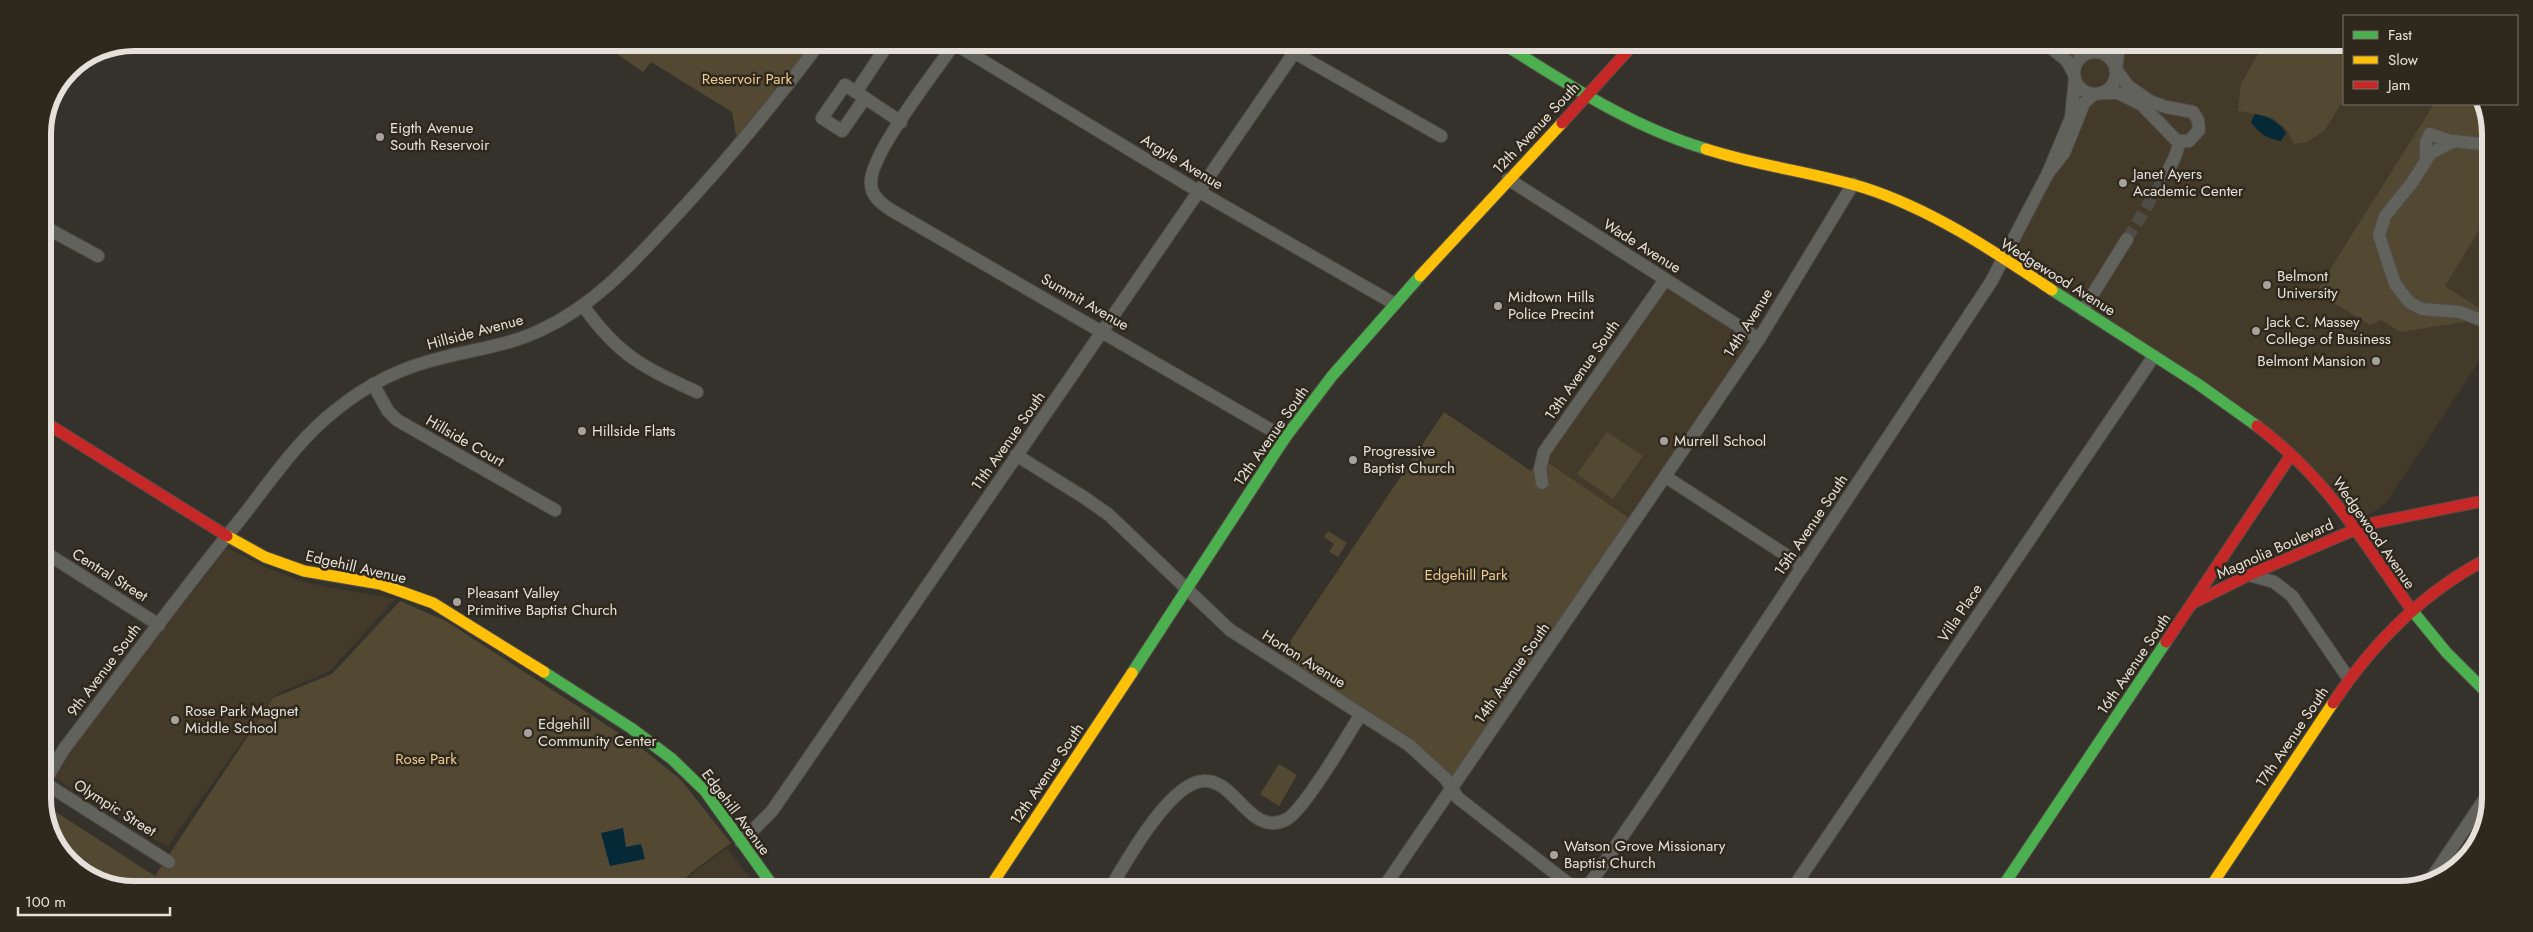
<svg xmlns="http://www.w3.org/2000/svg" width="2533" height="932" viewBox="0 0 2533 932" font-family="Jost,sans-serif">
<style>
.built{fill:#433a29}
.green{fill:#534832}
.water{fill:#062938}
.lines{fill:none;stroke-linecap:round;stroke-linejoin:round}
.street-tunnel{stroke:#4f4c45;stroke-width:12;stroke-dasharray:12 6;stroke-linecap:butt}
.street-casing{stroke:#504d48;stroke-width:14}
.fast-casing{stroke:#504d48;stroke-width:13}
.slow-casing{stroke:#504d48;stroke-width:13}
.jam-casing{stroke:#504d48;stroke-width:13}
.street{stroke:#62625d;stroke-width:12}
.fast{stroke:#4caf50;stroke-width:11}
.slow{stroke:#ffc107;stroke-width:11}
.jam{stroke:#c62828;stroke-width:11}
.poi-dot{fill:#a7a39c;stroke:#2f291d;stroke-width:2}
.labels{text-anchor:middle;stroke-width:5;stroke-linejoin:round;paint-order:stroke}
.park-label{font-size:15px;fill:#ebcb91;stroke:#2f291d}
.poi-label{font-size:15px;fill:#e5e0d9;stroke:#2f291d;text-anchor:start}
.street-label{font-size:15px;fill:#e5e0d9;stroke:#2f291d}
.rim{fill:none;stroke:#e5e0d9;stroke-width:6}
</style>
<rect width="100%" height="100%" fill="#35322b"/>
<g class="built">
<path d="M2112,47H2344V104H2481L2490,128L2489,346L2386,503L2370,514L2351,523L2265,432L2004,260L2085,92L2079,87L2075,68L2077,62L2082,56L2094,52L2106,55Z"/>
<path d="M1665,280L1759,339L1635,522L1540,457Z"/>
<path d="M227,548L267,568L308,583L395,599L330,671L276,694L167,847L53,777L73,745Z"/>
<path d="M727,848L756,886H682L694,872Z"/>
</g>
<g class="green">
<path d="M601,43L819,44L743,140L736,135L732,112L651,62L643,72Z"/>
<path d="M2251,47H2344V99L2325,130L2307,142L2294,144L2286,129L2273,118L2238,111L2241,84L2259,52Z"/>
<path d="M2434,104H2481L2490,128V212L2445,286L2485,312L2481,319L2401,332L2381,320L2370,325L2316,292Z"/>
<path d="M1444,412L1531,471L1540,457L1635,522L1452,788L1445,778L1277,661Z"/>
<path d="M1607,432L1643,456L1613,499L1577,474Z"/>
<path d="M1328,531L1347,543L1338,557L1329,552L1334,544L1324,537Z"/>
<path d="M400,601L446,621L639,746L681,780L731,843L693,871L678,886L105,885L62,854L44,807L45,805L155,876L273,698L332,674Z"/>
<path d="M1279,764L1297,775L1279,806L1260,794Z"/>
</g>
<g class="water">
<path d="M2255,114C2268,116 2279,122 2286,133L2281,141C2268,139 2258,133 2251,122Z"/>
<path d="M623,828L626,847L641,844L645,859L610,866L601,833Z"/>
</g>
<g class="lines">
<path class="street-tunnel" d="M2127,239L2166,175"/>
<defs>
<g id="street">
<path d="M888,44L856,92L901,122"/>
<path d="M954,44C936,71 868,156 871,184C871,196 882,204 891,210L1285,438"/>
<path d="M955,44L1198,191L1395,304"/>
<path d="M1281,45L1441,136"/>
<path d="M2049,46L2067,61L2074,74"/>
<path d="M2065,47L2092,52"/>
<circle cx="2095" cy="73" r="21"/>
<path d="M2075,79L2071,118L2048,173L2064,153L2084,103L2094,94"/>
<path d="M856,92L845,85L822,118L842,131L865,98"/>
<path d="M2101,93H2118L2142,105L2177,141H2189L2199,130L2198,120L2193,112L2166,107L2150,101L2128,86L2116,69L2119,47"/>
<path d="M2426,158V142L2430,134L2453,142"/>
<path d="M2166,175L2174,159L2180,142"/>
<path d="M1508,179L1759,339"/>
<path d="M43,226L98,256"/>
<path d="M584,307C619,356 643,367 697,392"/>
<path d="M2083,310L2127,239"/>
<path d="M2489,323L2460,312L2422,309L2409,302L2395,284L2379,235L2385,216L2411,184L2431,153L2454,141L2490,145"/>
<path d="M373,384L388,411L397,420L555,510"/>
<path d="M1016,455L1085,498L1109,515L1230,630L1409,745L1445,778L1458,798L1574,888"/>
<path d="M1666,477L1803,566"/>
<path d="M1542,483L1540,469L1544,452L1665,280"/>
<path d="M43,551L159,625"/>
<path d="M2249,575L2274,582L2292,596L2349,679"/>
<path d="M43,782L169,862"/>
<path d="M43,784L64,749C122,673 179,595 239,521C270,482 297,440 337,409C368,384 403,367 441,358C476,349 511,345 543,329C596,304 633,262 672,220C725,163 773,105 819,44"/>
<path d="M741,842L772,811L1294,53"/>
<path d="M2431,879L2486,797"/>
<path d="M1111,887C1127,860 1170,783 1203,781C1236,778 1250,839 1287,819C1304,810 1348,735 1361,714"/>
<path d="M1384,887L1759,339L1853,184"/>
<path d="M1587,888L1656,787L1991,282L2048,173"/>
<path d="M1793,888L2154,356"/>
</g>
<g id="fast">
<path d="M1505,45C1570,86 1632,127 1706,149"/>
<path d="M2052,290L2198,384L2257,426"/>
<path d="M2411,609L2446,652L2487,693"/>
<path d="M544,672L631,728L672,759L705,791L773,886"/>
<path d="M1132,673L1285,438L1332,376L1420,276"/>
<path d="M2001,889L2166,642"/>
</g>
<g id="slow">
<path d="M1706,149C1758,166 1813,172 1865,188C1933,210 1993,251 2052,290"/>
<path d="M1420,276L1562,123"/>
<path d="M227,536L265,557L304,571L380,584L433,603L544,672"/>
<path d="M990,887L1132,673"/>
<path d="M2209,889L2333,703"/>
</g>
<g id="jam">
<path d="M1562,123L1632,46"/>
<path d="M43,421L227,536"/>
<path d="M2257,426C2328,479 2361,539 2411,609"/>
<path d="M2193,603L2249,575L2368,524L2488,500"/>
<path d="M2166,642L2291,455"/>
<path d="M2333,703C2373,643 2423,592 2487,559"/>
</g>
</defs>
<use href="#street" class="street-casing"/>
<use href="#fast" class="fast-casing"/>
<use href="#slow" class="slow-casing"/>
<use href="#jam" class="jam-casing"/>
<use href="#street" class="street"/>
<use href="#fast" class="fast"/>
<use href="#slow" class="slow"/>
<use href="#jam" class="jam"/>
</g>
<g class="poi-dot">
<circle cx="380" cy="137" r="5"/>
<circle cx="2123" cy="183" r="5"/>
<circle cx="2267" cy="285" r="5"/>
<circle cx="1498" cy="306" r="5"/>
<circle cx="2256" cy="331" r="5"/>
<circle cx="2376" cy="361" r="5"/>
<circle cx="582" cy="431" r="5"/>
<circle cx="1664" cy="441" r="5"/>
<circle cx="1353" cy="460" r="5"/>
<circle cx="457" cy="602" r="5"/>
<circle cx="175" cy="720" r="5"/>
<circle cx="528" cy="733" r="5"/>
<circle cx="1554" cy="855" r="5"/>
</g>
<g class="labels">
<g class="park-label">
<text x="747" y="84">Reservoir Park</text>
<text x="1466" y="580">Edgehill Park</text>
<text x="426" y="764">Rose Park</text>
</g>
<g class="poi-label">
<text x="390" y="133">Eigth Avenue<tspan x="390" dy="17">South Reservoir</tspan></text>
<text x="2133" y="179">Janet Ayers<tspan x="2133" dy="17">Academic Center</tspan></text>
<text x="2277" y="281">Belmont<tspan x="2277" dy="17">University</tspan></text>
<text x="1508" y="302">Midtown Hills<tspan x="1508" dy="17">Police Precint</tspan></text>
<text x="2266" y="327">Jack C. Massey<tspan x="2266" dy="17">College of Business</tspan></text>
<text x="2366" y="366" text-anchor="end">Belmont Mansion</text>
<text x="592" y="436">Hillside Flatts</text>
<text x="1674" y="446">Murrell School</text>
<text x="1363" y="456">Progressive<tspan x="1363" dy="17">Baptist Church</tspan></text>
<text x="467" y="598">Pleasant Valley<tspan x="467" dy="17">Primitive Baptist Church</tspan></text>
<text x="185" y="716">Rose Park Magnet<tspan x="185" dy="17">Middle School</tspan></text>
<text x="538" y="729">Edgehill<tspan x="538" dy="17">Community Center</tspan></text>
<text x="1564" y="851">Watson Grove Missionary<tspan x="1564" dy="17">Baptist Church</tspan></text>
</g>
<g class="street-label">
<text transform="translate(1536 128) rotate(-47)" y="5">12th Avenue South</text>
<text transform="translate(1182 162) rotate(31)" y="5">Argyle Avenue</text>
<text transform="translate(1642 246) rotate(32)" y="5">Wade Avenue</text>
<text transform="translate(2058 277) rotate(32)" y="5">Wedgewood Avenue</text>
<text transform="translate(1085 302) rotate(30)" y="5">Summit Avenue</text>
<text transform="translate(1748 323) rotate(-58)" y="5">14th Avenue</text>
<text transform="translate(475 332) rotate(-15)" y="5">Hillside Avenue</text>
<text transform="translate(1582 370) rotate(-55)" y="5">13th Avenue South</text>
<text transform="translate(1271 436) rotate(-55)" y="5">12th Avenue South</text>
<text transform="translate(465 441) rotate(30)" y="5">Hillside Court</text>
<text transform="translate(1008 441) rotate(-55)" y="5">11th Avenue South</text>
<text transform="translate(1811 525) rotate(-56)" y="5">15th Avenue South</text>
<text transform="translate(2374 533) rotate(55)" y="5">Wedgewood Avenue</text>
<text transform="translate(2275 549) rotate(-24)" y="5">Magnolia Boulevard</text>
<text transform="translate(356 567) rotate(13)" y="5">Edgehill Avenue</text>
<text transform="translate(110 575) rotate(32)" y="5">Central Street</text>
<text transform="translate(1960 613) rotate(-56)" y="5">Villa Place</text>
<text transform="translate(1304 659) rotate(32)" y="5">Horton Avenue</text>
<text transform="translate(2134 664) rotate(-56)" y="5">16th Avenue South</text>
<text transform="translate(104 670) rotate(-53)" y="5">9th Avenue South</text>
<text transform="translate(1512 673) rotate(-55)" y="5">14th Avenue South</text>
<text transform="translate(2292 737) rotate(-56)" y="5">17th Avenue South</text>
<text transform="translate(1047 774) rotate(-56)" y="5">12th Avenue South</text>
<text transform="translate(115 808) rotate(32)" y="5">Olympic Street</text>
<text transform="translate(736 812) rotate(53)" y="5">Edgehill Avenue</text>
</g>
</g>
<path d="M0 0H2533V932H0ZM134 51H2399A83 83 0 0 1 2482 134V798A83 83 0 0 1 2399 881H134A83 83 0 0 1 51 798V134A83 83 0 0 1 134 51Z" fill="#2f291d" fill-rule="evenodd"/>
<path class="rim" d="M134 51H2399A83 83 0 0 1 2482 134V798A83 83 0 0 1 2399 881H134A83 83 0 0 1 51 798V134A83 83 0 0 1 134 51Z"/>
<rect x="2343" y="15" width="175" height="90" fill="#2f291d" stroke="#787268"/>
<rect x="2353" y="31" width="25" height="8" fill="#4caf50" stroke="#787268"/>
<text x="2388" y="40" font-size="15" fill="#e5e0d9">Fast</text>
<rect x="2353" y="56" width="25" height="8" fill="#ffc107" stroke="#787268"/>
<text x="2388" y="65" font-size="15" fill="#e5e0d9">Slow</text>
<rect x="2353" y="81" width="25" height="8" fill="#c62828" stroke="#787268"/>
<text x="2388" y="90" font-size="15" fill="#e5e0d9">Jam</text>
<path d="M18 907v8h152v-8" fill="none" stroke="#e5e0d9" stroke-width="2.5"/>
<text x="25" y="907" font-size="15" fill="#e5e0d9" stroke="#2f291d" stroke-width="4" paint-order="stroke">100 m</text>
</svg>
